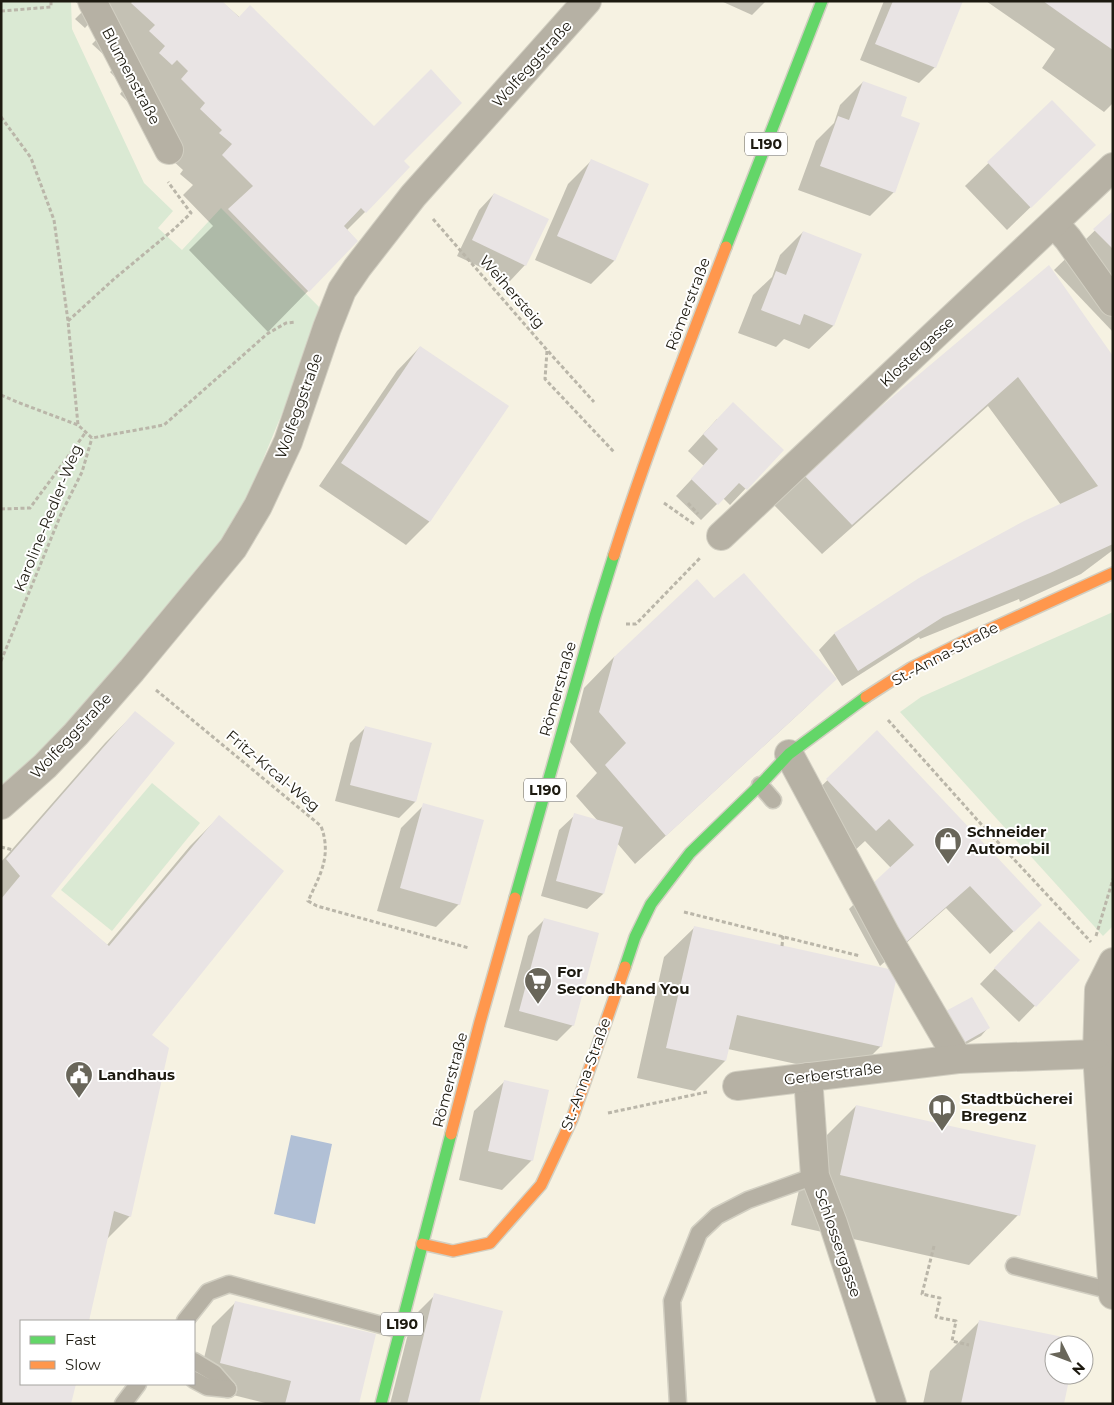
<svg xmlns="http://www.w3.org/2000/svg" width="1114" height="1405" viewBox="0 0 1114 1405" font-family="Montserrat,sans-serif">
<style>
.green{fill:#dae9d3}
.water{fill:#b1c0d6}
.shadow{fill:#0003}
.building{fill:#e9e4e4}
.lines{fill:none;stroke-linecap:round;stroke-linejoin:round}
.lane-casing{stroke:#d2cfc2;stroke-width:19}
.street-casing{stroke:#d2cfc2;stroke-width:30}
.fast-casing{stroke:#d2cfc2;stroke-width:14}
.slow-casing{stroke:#d2cfc2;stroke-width:14}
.path{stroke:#bab6a9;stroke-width:3;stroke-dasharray:4 2.5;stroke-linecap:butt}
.lane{stroke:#b6b1a4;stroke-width:16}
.street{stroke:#b6b1a4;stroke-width:28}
.fast{stroke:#63d668;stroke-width:11}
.slow{stroke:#ff974d;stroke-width:11}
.labels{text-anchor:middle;stroke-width:4;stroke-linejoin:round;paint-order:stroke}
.shield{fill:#fff;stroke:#615f58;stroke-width:1}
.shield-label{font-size:14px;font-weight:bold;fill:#1d1a10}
.street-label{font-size:15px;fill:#1d1a10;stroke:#fff}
.poi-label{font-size:15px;font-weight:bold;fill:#1d1a10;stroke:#fff;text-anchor:start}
</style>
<rect width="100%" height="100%" fill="#f6f2e2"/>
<g class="green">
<path d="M1,1H71L72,29L144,183L173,211L158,228L182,250L221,208L324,312L250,491L228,532L127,667L95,700L1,787Z"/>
<path d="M1113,612V926L1103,936L900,712L921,697Z"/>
<path d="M152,783L200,823L112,931L61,890Z"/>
</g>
<path class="water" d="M291,1135L332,1144L315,1224L274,1214Z"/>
<g class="shadow">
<path d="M75,1H221L403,161L365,212L347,230L357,241L268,332L189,250L213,226L183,195L193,185L180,174L183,170L160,149L131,105L120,94L125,87L110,72L116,66L92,44L105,31L93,19L85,28L75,19L84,10Z"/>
<path d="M721,1H766L752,15Z"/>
<path d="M884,1H962L935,67L919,83L860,60Z"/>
<path d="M986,1H1113V103L1104,112L1042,68L1055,49Z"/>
<path d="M863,82L899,116L894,192L870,216L798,190L816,141L834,123L840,105Z"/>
<path d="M1052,101L1071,168L1007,230L965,186Z"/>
<path d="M591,161L647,185L614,261L591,284L535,260L568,184Z"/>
<path d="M494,194L525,265L510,281L457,256L479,210Z"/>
<path d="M1113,213V332L1054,270Z"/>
<path d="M803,232L860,254L833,326L809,349L784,339L776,347L738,333L753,295L772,277L780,255Z"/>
<path d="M1049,267L1113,358V550L1081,574L1020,602L1019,599L920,639L919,637L842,686L819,650L834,634L919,579L1061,505L988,406L822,554L773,504L803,474Z"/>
<path d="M420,347L507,406L429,522L406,545L319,486L397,371Z"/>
<path d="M717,419L782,450L730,505L723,498L701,520L676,496L704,466L688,451Z"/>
<path d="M714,600L835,679L805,708L635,864L617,843L603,894L587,909L541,896L559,830L575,815L598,821L576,796L597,773L570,742L584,688L614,657Z"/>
<path d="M135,713L50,896L107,945L190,846L219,817L151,1035L130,1216L106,1240L88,1321H21V1384H74L70,1404H1V862L105,743Z"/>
<path d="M366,727L430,744L415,802L399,818L335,801L350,743Z"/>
<path d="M877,732L1017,928L990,954L946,908L880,966L849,909L891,868L865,841L852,853L804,803Z"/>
<path d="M424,805L459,904L436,927L377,911L401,828Z"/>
<path d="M544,920L573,1025L557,1041L504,1027L528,936Z"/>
<path d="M694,928L881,1046L851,1076L728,1049L725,1061L695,1091L637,1078L664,957Z"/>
<path d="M1024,938L1079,960L1019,1022L980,984Z"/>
<path d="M935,1022L988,1028L981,1036L952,1052Z"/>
<path d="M1113,1022V1135L1100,1070Z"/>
<path d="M504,1082L532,1160L502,1190L459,1180L474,1111Z"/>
<path d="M856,1106L1018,1215L969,1265L791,1225L807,1155Z"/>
<path d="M435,1295L478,1404H390L412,1318Z"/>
<path d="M235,1303L358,1404H269L197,1386L212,1326Z"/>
<path d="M979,1322L1075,1345H1054V1375H1069L1063,1404H923L930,1371Z"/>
</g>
<g class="building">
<path d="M133,1H222L239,17L250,5L374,126L431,69L462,103L404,161L410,167L366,213L361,208L344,226L358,241L309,292L228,209L253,186L222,155L232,144L219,133L222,130L200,109L205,103L181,79L188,71L177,60L172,65L159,53L165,46L149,31L155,25L131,3Z"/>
<path d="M893,1H963L936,68L875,44Z"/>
<path d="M1043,1H1113V50L1081,28Z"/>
<path d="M863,81L907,97L901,116L920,123L895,193L820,166L838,116L849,120Z"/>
<path d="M1052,100L1096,145L1031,208L987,162Z"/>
<path d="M591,159L649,184L615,261L557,236Z"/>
<path d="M494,193L549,219L526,266L472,240Z"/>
<path d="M1113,211V249L1093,229Z"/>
<path d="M803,231L862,254L834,326L804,314L800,325L761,310L776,271L786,275Z"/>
<path d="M1049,265L1113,356V544L1050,573L943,617L858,671L834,633L919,578L1024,521L1098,486L1018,377L852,525L802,473Z"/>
<path d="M420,346L509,406L430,522L341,463Z"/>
<path d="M733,402L784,450L747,490L739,483L718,505L691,479L718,449L703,434Z"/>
<path d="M744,573L837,679L666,836L605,765L626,743L599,712L614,657L697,579L714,598Z"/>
<path d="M135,711L175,743L51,896L109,946L219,815L284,871L152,1035L169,1048L131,1217L114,1211L89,1321H21V1384H76L71,1404H1V899L20,876L6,859Z"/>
<path d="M365,726L432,743L416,802L350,785Z"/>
<path d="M877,730L1042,905L1014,932L970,886L904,944L871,885L914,845L889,819L876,831L826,779Z"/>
<path d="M423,803L484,820L460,905L400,888Z"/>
<path d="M574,813L623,827L604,894L556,881Z"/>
<path d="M544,918L599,933L574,1026L519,1011Z"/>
<path d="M1039,921L1080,960L1036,1007L994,968Z"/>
<path d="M694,926L898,971L882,1047L737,1015L726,1061L666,1048Z"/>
<path d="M972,997L990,1028L960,1045L942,1013Z"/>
<path d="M504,1080L549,1090L533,1161L488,1151Z"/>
<path d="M856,1105L1036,1145L1020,1216L840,1175Z"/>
<path d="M434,1293L503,1311L479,1404H407Z"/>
<path d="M235,1301L376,1334L359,1404H285L291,1381L220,1363Z"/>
<path d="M979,1320L1078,1340L1077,1345H1054V1375H1070L1064,1404H961Z"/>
</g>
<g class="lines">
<defs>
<g id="lane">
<path d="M760,785L773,800"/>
<path d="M1014,1266L1112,1291"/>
<path d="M185,1321L208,1292L229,1284L400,1330"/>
<path d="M194,1361L214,1373L228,1389"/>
<path d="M194,1380L207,1387L228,1389"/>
<path d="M123,1404L138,1384"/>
<path d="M678,1404L672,1301L699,1233L717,1216L748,1200L815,1176"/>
</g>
<g id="street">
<path d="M92,1L169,150"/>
<path d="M1054,223L1068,239L1113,302"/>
<path d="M721,536L1113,167"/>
<path d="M789,754L886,935L958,1059"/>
<path d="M1,805L45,766L76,734L132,670L233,548L258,506L288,442L327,328L342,290L357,268L413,196L587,1"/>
<path d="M1113,962L1099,990L1097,1054L1113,1295"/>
<path d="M808,1077L815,1176L833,1223L892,1404"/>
<path d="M737,1086L958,1059L1097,1054"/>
</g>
<g id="fast">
<path d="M726,247L822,1"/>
<path d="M515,898L595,616L614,555"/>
<path d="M625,967L635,937L651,904L690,853L760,785L789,754L866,697"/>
<path d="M381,1404L451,1134"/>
</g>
<g id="slow">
<path d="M614,555C647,451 687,349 726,247"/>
<path d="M866,697L911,668L977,635L1113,573"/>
<path d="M451,1134L480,1022L515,898"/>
<path d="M422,1244L453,1251L490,1243L541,1185L572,1119L625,967"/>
</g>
</defs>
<use href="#lane" class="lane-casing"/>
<use href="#street" class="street-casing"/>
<use href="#fast" class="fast-casing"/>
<use href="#slow" class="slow-casing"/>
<g class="path">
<path d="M1,11L51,7V1"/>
<path d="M1,117L31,158L54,220L68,321L78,425"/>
<path d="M433,219L547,350L594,402"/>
<path d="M68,321L114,279L173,230L191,213L168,182"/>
<path d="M547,351L545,379L614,452"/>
<path d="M1,395L17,402L78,425L92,438L164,425L267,334L286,323L296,322"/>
<path d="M664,503L694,524"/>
<path d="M688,503L698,514"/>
<path d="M1,509L30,508L86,432"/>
<path d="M626,624H636L700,558"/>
<path d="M1,661L61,514L82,472L92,438"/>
<path d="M156,690L321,826C332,856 320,875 308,901L317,906L469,948"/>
<path d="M888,720L981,824L1091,942"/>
<path d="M1,847L13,850"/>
<path d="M684,912L860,956"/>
<path d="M1096,936L1113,879"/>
<path d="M782,946L783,936"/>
<path d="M608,1113L707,1092"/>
<path d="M934,1246L922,1294L940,1298L936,1317L956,1321L952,1341L969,1345"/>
</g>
<use href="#lane" class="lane"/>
<use href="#street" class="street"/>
<use href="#fast" class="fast"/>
<use href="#slow" class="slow"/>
</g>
<defs>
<symbol id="shop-pin" viewBox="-11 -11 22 30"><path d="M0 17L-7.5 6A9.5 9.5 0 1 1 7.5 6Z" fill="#69665a" stroke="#fff"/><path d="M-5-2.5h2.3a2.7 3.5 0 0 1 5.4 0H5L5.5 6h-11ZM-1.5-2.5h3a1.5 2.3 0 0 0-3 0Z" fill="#fff"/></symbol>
<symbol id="supermarket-pin" viewBox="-11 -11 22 30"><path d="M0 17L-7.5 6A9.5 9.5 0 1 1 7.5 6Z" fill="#69665a" stroke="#fff"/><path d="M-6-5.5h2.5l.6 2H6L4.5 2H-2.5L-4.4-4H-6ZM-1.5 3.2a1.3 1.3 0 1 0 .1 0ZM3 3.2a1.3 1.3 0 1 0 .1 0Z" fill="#fff"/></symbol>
<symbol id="civic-pin" viewBox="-11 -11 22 30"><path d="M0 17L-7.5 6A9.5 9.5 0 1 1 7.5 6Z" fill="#69665a" stroke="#fff"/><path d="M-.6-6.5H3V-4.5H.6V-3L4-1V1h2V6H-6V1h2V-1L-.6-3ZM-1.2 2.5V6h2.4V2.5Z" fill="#fff"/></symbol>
<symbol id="library-pin" viewBox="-11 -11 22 30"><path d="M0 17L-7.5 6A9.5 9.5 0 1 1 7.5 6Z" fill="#69665a" stroke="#fff"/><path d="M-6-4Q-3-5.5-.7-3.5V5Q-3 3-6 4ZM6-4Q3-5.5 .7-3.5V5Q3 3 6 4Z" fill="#fff"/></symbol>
</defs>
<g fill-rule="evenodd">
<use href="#shop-pin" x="932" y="825" width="32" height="43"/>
<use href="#supermarket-pin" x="522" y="965" width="32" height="43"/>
<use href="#civic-pin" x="63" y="1059" width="32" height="43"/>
<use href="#library-pin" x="926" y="1092" width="32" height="43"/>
</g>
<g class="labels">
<g class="shield">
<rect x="745" y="132.5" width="42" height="23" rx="4"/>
<rect x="524" y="778.5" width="42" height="23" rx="4"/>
<rect x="381" y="1312.5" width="42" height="23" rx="4"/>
</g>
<g class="shield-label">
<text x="766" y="149">L190</text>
<text x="545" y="795">L190</text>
<text x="402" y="1329">L190</text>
</g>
<g class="street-label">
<text transform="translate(532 64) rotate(-48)" y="5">Wolfeggstraße</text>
<text transform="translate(131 76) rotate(62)" y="5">Blumenstraße</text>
<text transform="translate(512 292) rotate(49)" y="5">Weihersteig</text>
<text transform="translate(688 304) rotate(-69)" y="5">Römerstraße</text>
<text transform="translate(917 352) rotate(-43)" y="5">Klostergasse</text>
<text transform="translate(299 406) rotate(-70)" y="5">Wolfeggstraße</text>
<text transform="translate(48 518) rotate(-68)" y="5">Karoline-Redler-Weg</text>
<text transform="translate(945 654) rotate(-28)" y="5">St.-Anna-Straße</text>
<text transform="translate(558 689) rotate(-74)" y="5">Römerstraße</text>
<text transform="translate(71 736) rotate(-47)" y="5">Wolfeggstraße</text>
<text transform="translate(273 771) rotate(40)" y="5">Fritz-Krcal-Weg</text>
<text transform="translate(586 1074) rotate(-70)" y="5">St.-Anna-Straße</text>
<text transform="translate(833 1074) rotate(-7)" y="5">Gerberstraße</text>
<text transform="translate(450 1080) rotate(-75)" y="5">Römerstraße</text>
<text transform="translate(838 1243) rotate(71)" y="5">Schlossergasse</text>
</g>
<g class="poi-label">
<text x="967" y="837">Schneider<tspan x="967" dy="17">Automobil</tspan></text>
<text x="557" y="977">For<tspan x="557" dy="17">Secondhand You</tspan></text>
<text x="98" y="1080">Landhaus</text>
<text x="961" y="1104">Stadtbücherei<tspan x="961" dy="17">Bregenz</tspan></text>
</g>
</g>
<rect width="1114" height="1405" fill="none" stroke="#1d1a10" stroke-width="5"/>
<rect x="20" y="1320" width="175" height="65" fill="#ffffff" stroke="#a5a39f"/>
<rect x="30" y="1336" width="25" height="8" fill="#63d668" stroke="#a5a39f"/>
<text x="65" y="1345" font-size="15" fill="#1d1a10">Fast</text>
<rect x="30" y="1361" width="25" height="8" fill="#ff974d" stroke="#a5a39f"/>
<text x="65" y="1370" font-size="15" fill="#1d1a10">Slow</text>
<g transform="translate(1069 1360) rotate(132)"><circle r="24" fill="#ffffff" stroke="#a5a39f"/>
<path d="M0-4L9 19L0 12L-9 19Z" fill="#69665a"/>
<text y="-8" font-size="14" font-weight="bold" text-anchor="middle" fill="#1d1a10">N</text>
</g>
</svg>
